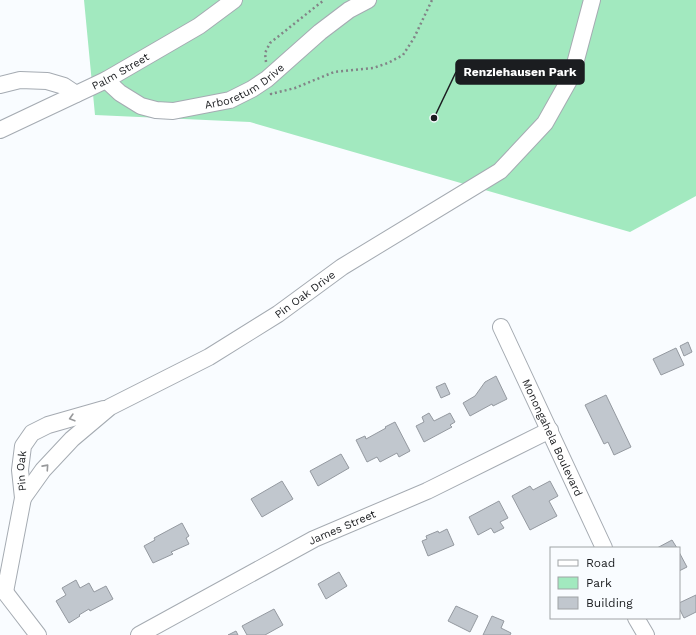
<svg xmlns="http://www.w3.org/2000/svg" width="696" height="635" viewBox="0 0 696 635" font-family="'Work Sans',sans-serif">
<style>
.green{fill:#a2e9bf}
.building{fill:#c1c7ce;stroke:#9499a0}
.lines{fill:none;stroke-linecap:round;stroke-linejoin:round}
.minor-casing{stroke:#a5abb2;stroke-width:18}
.path{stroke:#828487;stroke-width:2.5;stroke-dasharray:2 3;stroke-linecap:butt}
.minor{stroke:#fff;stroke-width:16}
.oneway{stroke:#98999b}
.labels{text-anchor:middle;stroke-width:3;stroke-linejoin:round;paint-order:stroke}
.street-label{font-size:11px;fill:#1b1d20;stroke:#f9fcff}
.leader{fill:none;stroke:#1b1d20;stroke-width:1.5}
.callout-dot{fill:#1b1d20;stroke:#f9fcff;stroke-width:1.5}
.callout{fill:#1b1d20;stroke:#1b1d20;stroke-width:1.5}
.callout-label{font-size:12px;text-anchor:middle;font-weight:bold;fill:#fff}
</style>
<rect width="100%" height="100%" fill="#f9fcff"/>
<path class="green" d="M84,0H696V196L630,232L250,122L95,115Z"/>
<g class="building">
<path d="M688,342L692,352L684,356L680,346Z"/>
<path d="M676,348L684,365L661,375L653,359Z"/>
<path d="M496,376L507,399L493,406L492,404L470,416L463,403L475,396L485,382Z"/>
<path d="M445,383L450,394L441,398L436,387Z"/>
<path d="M606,395L631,447L614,455L608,442L604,444L585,405Z"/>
<path d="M429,413L434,421L450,413L455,422L450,425L452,427L424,442L416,426L424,422L422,417Z"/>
<path d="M395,422L410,451L399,457L397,453L380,462L377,457L367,462L356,440L365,436L366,439L386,428L385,427Z"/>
<path d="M341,454L349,468L318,486L310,471Z"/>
<path d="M282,481L293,499L262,517L251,499Z"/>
<path d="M550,481L558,496L549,501L557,516L530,530L512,496L530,486L533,490Z"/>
<path d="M499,501L508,518L500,522L504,528L494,533L491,528L478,535L469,517Z"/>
<path d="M182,523L189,536L186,538L189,544L171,552L173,554L153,563L144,546L155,540L154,538Z"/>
<path d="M447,529L454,545L428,556L422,541L427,539L426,536L438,531L439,533Z"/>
<path d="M672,540L677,548H657Z"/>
<path d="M679,552L687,567L679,571Z"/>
<path d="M339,572L347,586L326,599L318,584Z"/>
<path d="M76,580L80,588L89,583L94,592L106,586L113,599L90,611L89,609L79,615L80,616L69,623L56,601L66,595L62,588Z"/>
<path d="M696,595V612L684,618L679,608V603Z"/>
<path d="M456,606L478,616L470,632L448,621Z"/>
<path d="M274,609L283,625L265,635H247L242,626Z"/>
<path d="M492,616L504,621L501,628L511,633L510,635H483Z"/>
<path d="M236,631L238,635H228Z"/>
</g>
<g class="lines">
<defs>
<g id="minor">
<path id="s1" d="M106,80L120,93L141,106L156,110L173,111L230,100L252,89L267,79L320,32L349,10L368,0"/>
<path d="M0,85L20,80L47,81L64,86L76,94"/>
<path id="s2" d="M0,130L106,80L199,26L234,0"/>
<path id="s3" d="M501,327L604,548"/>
<path id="s4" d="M23,498L43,470L72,439L110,407L209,357L278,314L342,267L500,171L545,123L572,75L592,0"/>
<path d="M0,590L5,592L38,635"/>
<path id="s5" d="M5,592L23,498L20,470L23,446L32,433L48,425L104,409"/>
<path d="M636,618L646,635"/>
<path id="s6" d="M139,635L314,539L427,491L550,430"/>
</g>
</defs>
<use href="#minor" class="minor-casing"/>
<g class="path">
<path d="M266,62L265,53L270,43L324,0"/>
<path d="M271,93V94L295,88L334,72L373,68L388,63L403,55L414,38L432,0"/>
</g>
<use href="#minor" class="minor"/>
</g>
<defs><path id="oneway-chevron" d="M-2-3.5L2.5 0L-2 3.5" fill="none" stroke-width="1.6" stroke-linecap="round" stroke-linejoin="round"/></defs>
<g class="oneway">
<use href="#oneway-chevron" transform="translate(72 418) rotate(164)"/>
<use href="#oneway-chevron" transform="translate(46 467) rotate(-48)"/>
</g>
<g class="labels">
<g class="street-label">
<text dy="4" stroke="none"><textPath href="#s2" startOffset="134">Palm Street</textPath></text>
<text dy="4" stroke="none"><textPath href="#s1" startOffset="153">Arboretum Drive</textPath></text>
<text dy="4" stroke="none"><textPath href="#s4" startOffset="352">Pin Oak Drive</textPath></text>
<text dy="4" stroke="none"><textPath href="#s3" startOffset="122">Monongahela Boulevard</textPath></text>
<text dy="4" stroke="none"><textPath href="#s5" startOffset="123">Pin Oak</textPath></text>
<text dy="4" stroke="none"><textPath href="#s6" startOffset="230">James Street</textPath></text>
</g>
</g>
<path class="leader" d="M434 118L456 72"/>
<circle class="callout-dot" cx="434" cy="118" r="4"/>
<rect class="callout" x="456" y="60" width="128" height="24" rx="4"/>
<g class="callout-label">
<text x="520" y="76">Renziehausen Park</text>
</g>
<rect x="550" y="547" width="130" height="72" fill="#f9fcff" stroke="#a0a3a6"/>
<rect x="558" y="560" width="20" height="6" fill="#ffffff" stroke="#a0a3a6"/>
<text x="586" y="567" font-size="12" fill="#1b1d20">Road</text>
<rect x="558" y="577" width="20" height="12" fill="#a2e9bf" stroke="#a0a3a6"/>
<text x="586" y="587" font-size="12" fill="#1b1d20">Park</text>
<rect x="558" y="597" width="20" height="12" fill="#c1c7ce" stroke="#a0a3a6"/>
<text x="586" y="607" font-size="12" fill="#1b1d20">Building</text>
</svg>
